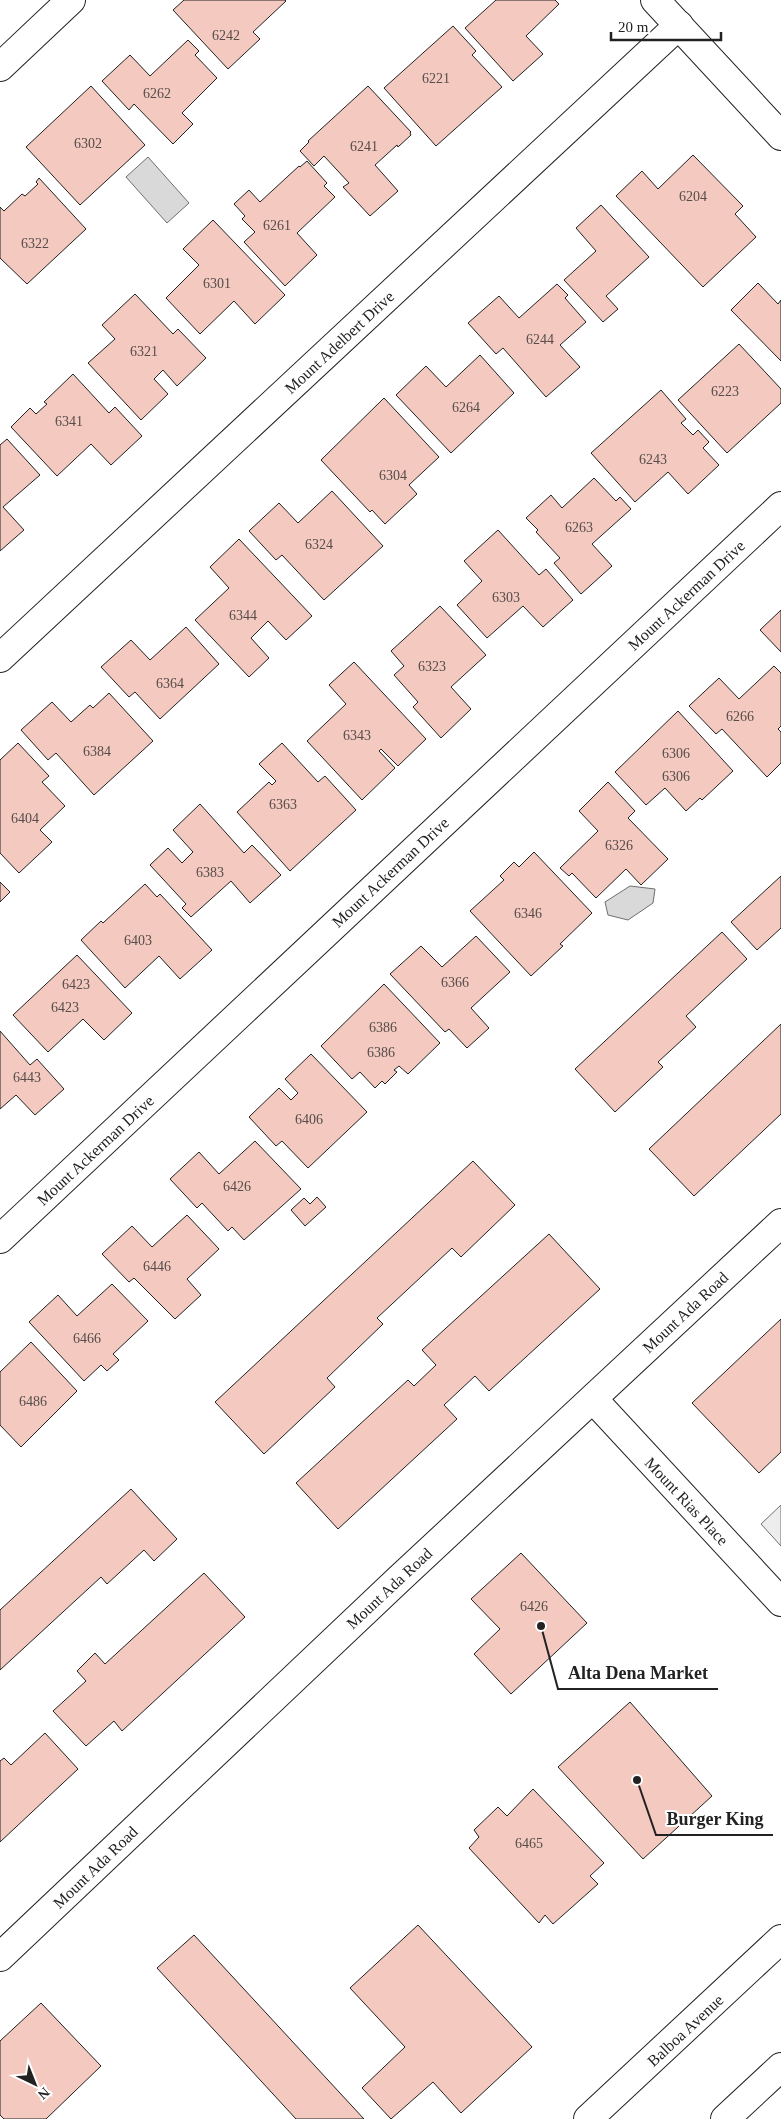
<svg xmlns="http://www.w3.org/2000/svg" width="781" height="2119" viewBox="0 0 781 2119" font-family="Georgia,serif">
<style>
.parking{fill:#ededed;stroke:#6f6f6f}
.water{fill:#d9d9d9;stroke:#6f6f6f}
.building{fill:#f3c9c0;stroke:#222}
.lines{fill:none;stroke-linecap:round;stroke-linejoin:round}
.minor-casing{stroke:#222;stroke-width:30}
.major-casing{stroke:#222;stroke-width:30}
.minor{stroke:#fff;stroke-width:28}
.major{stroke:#fff;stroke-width:28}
.labels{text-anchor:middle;stroke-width:4;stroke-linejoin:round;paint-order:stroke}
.number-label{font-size:14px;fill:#564c4a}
.street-label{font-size:16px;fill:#222;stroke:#fff}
.leader{fill:none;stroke:#222;stroke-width:2}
.callout-dot{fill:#222;stroke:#fff;stroke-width:2}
.callout-label{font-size:18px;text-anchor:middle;font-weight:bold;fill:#222;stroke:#fff;stroke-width:4;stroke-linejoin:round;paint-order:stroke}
</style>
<rect width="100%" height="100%" fill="#fff"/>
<path class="parking" d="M781,1505V1546L761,1524Z"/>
<g class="water">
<path d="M148,157L189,203L167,223L126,177Z"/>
<path d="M630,886L655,889L653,903L628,920L608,915L605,902Z"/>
</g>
<g class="building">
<path d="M184,0H285L286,1L253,32L260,39L228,69L173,10Z"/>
<path d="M496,0H555L559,4L526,36L543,54L513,81L465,28Z"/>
<path d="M453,26L476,51L472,55L502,87L436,146L384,88Z"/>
<path d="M188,40L199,51L195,55L217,78L182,113L193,124L173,144L134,104L129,110L102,81L130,55L150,76Z"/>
<path d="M91,86L145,145L80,205L26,147Z"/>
<path d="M368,86L411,132L410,133L411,135L398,147L397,145L375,165L398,191L370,216L343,187L349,183L324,156L314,166L300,151L309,142L308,141Z"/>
<path d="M693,155L743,206L735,214L756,237L703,287L616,196L642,171L658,189Z"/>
<path d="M307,161L327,183L324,186L335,197L297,233L317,255L285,286L244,242L255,232L242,219L245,216L234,204L249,190L260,202L299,166L300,167Z"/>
<path d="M39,178L86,229L27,284L0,258V207L4,211L22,194L25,196L38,184L36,182Z"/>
<path d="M601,205L649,257L606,296L618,309L603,322L564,280L596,251L576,228Z"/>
<path d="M213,220L285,295L255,324L234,301L200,334L166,298L199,265L183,249Z"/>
<path d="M758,283L778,304L781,300V361L731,310Z"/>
<path d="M557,284L568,295L565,298L586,322L560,345L580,367L546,397L503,348L496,354L468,323L499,296L519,318Z"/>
<path d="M135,294L173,334L178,329L206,358L177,386L163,370L154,379L168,394L141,420L88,363L115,339L102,325Z"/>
<path d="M739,344L781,389V403L727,453L678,400Z"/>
<path d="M480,355L514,393L451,453L396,395L426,366L446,387Z"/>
<path d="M73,374L109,413L115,407L142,436L111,465L91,444L57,476L11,427L30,408L36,414L47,404L44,402Z"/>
<path d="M661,390L686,419L681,423L693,435L698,430L709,442L703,448L719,465L688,494L668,472L635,502L591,453Z"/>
<path d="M384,398L439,457L409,485L417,494L385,524L372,510L370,512L321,460Z"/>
<path d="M7,439L40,475L3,507L24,530L0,551V445Z"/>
<path d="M594,478L616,501L620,497L631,509L592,544L612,566L581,594L554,563L560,558L536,532L538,530L526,518L551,495L562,508Z"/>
<path d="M332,491L383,546L324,600L282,555L276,560L249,531L279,503L298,523Z"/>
<path d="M498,530L539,575L546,569L573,600L543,627L523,606L487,638L457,605L482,581L464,561Z"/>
<path d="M239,539L312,616L286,640L268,621L251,638L269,658L249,677L195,620L229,588L210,567Z"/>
<path d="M440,606L486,655L451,687L471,709L441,738L413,707L418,702L394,675L404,666L391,651Z"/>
<path d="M781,610V652L760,630Z"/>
<path d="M186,627L219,664L160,719L135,692L129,697L101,667L131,640L150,660Z"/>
<path d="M354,662L426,739L398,766L381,749L379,751L395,768L362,800L307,741L346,704L329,685Z"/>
<path d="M774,666L781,673V726L778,729L781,732V763L767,777L722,729L716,734L689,706L719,678L739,699Z"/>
<path d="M109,693L153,741L94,795L56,753L48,760L21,730L52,702L71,722L90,705L93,708Z"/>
<path d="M678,711L733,771L702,800L700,798L686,811L665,788L646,805L615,772Z"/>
<path d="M18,743L49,776L42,782L65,806L40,830L52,842L19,873L0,853V760Z"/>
<path d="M282,743L318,782L325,776L356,810L290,871L237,812L269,782L272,785L276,781L259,764Z"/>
<path d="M608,782L635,811L628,818L668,859L641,885L626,869L596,898L572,873L569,876L560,868L598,831L579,811Z"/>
<path d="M200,804L244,853L252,845L281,875L250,903L231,881L191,917L182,908L186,904L150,865L168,848L182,863L193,852L173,830Z"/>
<path d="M534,852L592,913L560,944L563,946L531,976L470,911L504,880L500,876L514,862L519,867Z"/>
<path d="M781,876V928L757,950L731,922Z"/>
<path d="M0,882L10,892L0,902Z"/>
<path d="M145,884L157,897L160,894L212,950L180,979L159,956L125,988L81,940L101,921L103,923Z"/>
<path d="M722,932L747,959L686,1016L696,1027L658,1062L663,1067L615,1112L575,1069Z"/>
<path d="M476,936L510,972L471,1008L489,1028L467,1048L449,1029L445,1032L390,974L421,946L442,967Z"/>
<path d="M77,955L132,1013L104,1040L83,1019L48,1052L13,1015Z"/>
<path d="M384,984L440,1043L408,1074L399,1066L394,1070L397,1072L385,1084L382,1081L375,1088L360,1072L352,1079L321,1046Z"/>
<path d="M781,1024V1114L694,1196L649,1149Z"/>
<path d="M0,1031L30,1065L37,1059L64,1089L35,1115L16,1095L0,1109Z"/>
<path d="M311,1054L367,1112L308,1168L282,1141L276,1146L249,1117L279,1088L291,1100L298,1093L285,1079Z"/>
<path d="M255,1141L301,1189L244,1240L232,1227L228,1231L202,1203L197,1208L170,1179L199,1152L219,1174Z"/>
<path d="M473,1161L515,1205L461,1257L452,1248L377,1318L383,1324L327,1378L335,1387L264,1454L215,1402Z"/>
<path d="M317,1197L326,1207L305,1226L291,1210L304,1198L310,1204Z"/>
<path d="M187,1215L219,1249L187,1279L201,1295L175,1319L134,1278L129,1282L102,1254L132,1226L152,1247Z"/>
<path d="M549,1234L600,1289L489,1391L475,1376L444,1405L457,1419L338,1529L296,1483L408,1380L414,1386L436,1365L422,1350Z"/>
<path d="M112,1284L148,1321L113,1354L119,1360L107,1371L101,1365L84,1381L29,1322L58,1295L77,1316Z"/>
<path d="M781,1319V1452L759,1473L692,1403Z"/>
<path d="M31,1342L77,1391L21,1447L0,1425V1372Z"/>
<path d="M131,1489L177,1539L154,1561L144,1550L107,1584L101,1577L0,1670V1610Z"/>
<path d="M521,1553L587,1623L511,1694L474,1654L500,1629L471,1599Z"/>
<path d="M204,1573L245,1617L122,1731L114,1721L86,1746L53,1711L86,1681L77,1671L95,1653L105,1664Z"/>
<path d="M630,1702L712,1796L643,1859L558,1767Z"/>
<path d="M45,1733L78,1769L0,1842V1761L4,1758L11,1765Z"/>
<path d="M533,1789L604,1863L590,1876L598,1884L553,1924L545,1915L539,1923L469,1848L479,1837L474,1830L498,1807L507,1816Z"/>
<path d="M418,1925L532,2047L461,2113L433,2082L391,2119L362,2088L405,2047L350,1988Z"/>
<path d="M194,1935L364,2119H296L157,1968Z"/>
<path d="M41,2003L101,2066L46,2119H4L0,2115V2041Z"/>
</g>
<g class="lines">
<defs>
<g id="minor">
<path d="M655,0L781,136"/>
<path d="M0,67L71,0"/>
<path d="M0,658L679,25"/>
<path d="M0,1239L781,506"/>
<path d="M593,1399L781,1602"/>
<path d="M0,1957L398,1580L781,1223"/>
</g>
<g id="major">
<path d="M588,2119L781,1939"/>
<path d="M725,2119L781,2067"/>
</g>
</defs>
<use href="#minor" class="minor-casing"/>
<use href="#major" class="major-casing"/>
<use href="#minor" class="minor"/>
<use href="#major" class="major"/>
</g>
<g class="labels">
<g class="number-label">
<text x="226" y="40">6242</text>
<text x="436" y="83">6221</text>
<text x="157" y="98">6262</text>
<text x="88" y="148">6302</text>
<text x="364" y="151">6241</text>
<text x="693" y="201">6204</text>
<text x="277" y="230">6261</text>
<text x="35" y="248">6322</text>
<text x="217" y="288">6301</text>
<text x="540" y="344">6244</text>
<text x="144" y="356">6321</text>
<text x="725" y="396">6223</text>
<text x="466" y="412">6264</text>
<text x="69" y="426">6341</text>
<text x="653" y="464">6243</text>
<text x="393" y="480">6304</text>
<text x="579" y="532">6263</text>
<text x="319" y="549">6324</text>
<text x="506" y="602">6303</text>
<text x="243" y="620">6344</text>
<text x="432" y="671">6323</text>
<text x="170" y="688">6364</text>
<text x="740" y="721">6266</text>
<text x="357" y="740">6343</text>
<text x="97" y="756">6384</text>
<text x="676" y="758">6306</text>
<text x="676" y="781">6306</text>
<text x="283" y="809">6363</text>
<text x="25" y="823">6404</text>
<text x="619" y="850">6326</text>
<text x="210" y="877">6383</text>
<text x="528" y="918">6346</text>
<text x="138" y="945">6403</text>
<text x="455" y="987">6366</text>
<text x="76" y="989">6423</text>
<text x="65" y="1012">6423</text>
<text x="383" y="1032">6386</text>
<text x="381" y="1057">6386</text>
<text x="27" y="1082">6443</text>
<text x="309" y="1124">6406</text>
<text x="237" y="1191">6426</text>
<text x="157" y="1271">6446</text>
<text x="87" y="1343">6466</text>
<text x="33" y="1406">6486</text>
<text x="534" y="1611">6426</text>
<text x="529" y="1848">6465</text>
</g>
<g class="street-label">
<text transform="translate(339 342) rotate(-43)" y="6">Mount Adelbert Drive</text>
<text transform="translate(686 595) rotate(-43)" y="6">Mount Ackerman Drive</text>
<text transform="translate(390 872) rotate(-43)" y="6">Mount Ackerman Drive</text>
<text transform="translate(95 1150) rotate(-43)" y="6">Mount Ackerman Drive</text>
<text transform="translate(685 1312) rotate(-43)" y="6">Mount Ada Road</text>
<text transform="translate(687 1501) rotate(47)" y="6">Mount Rias Place</text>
<text transform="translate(389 1588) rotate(-43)" y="6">Mount Ada Road</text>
<text transform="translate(95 1867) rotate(-44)" y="6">Mount Ada Road</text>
<text transform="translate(685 2030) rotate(-43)" y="6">Balboa Avenue</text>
</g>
</g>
<path class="leader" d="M541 1626L558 1689H718M637 1780L656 1835H773"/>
<g class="callout-dot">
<circle cx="541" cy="1626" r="5"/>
<circle cx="637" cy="1780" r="5"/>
</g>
<g class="callout-label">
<text x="638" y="1679">Alta Dena Market</text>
<text x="715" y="1825">Burger King</text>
</g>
<g transform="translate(35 2084) rotate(137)" stroke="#ffffff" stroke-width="4" paint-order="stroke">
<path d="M0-4L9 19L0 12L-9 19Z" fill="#222222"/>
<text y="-8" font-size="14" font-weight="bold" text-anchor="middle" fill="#222222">N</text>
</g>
<path d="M611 32v8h110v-8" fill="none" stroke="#222222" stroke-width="2.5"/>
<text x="618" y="32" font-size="15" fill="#222222" stroke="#ffffff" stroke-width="4" paint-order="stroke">20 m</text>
</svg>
